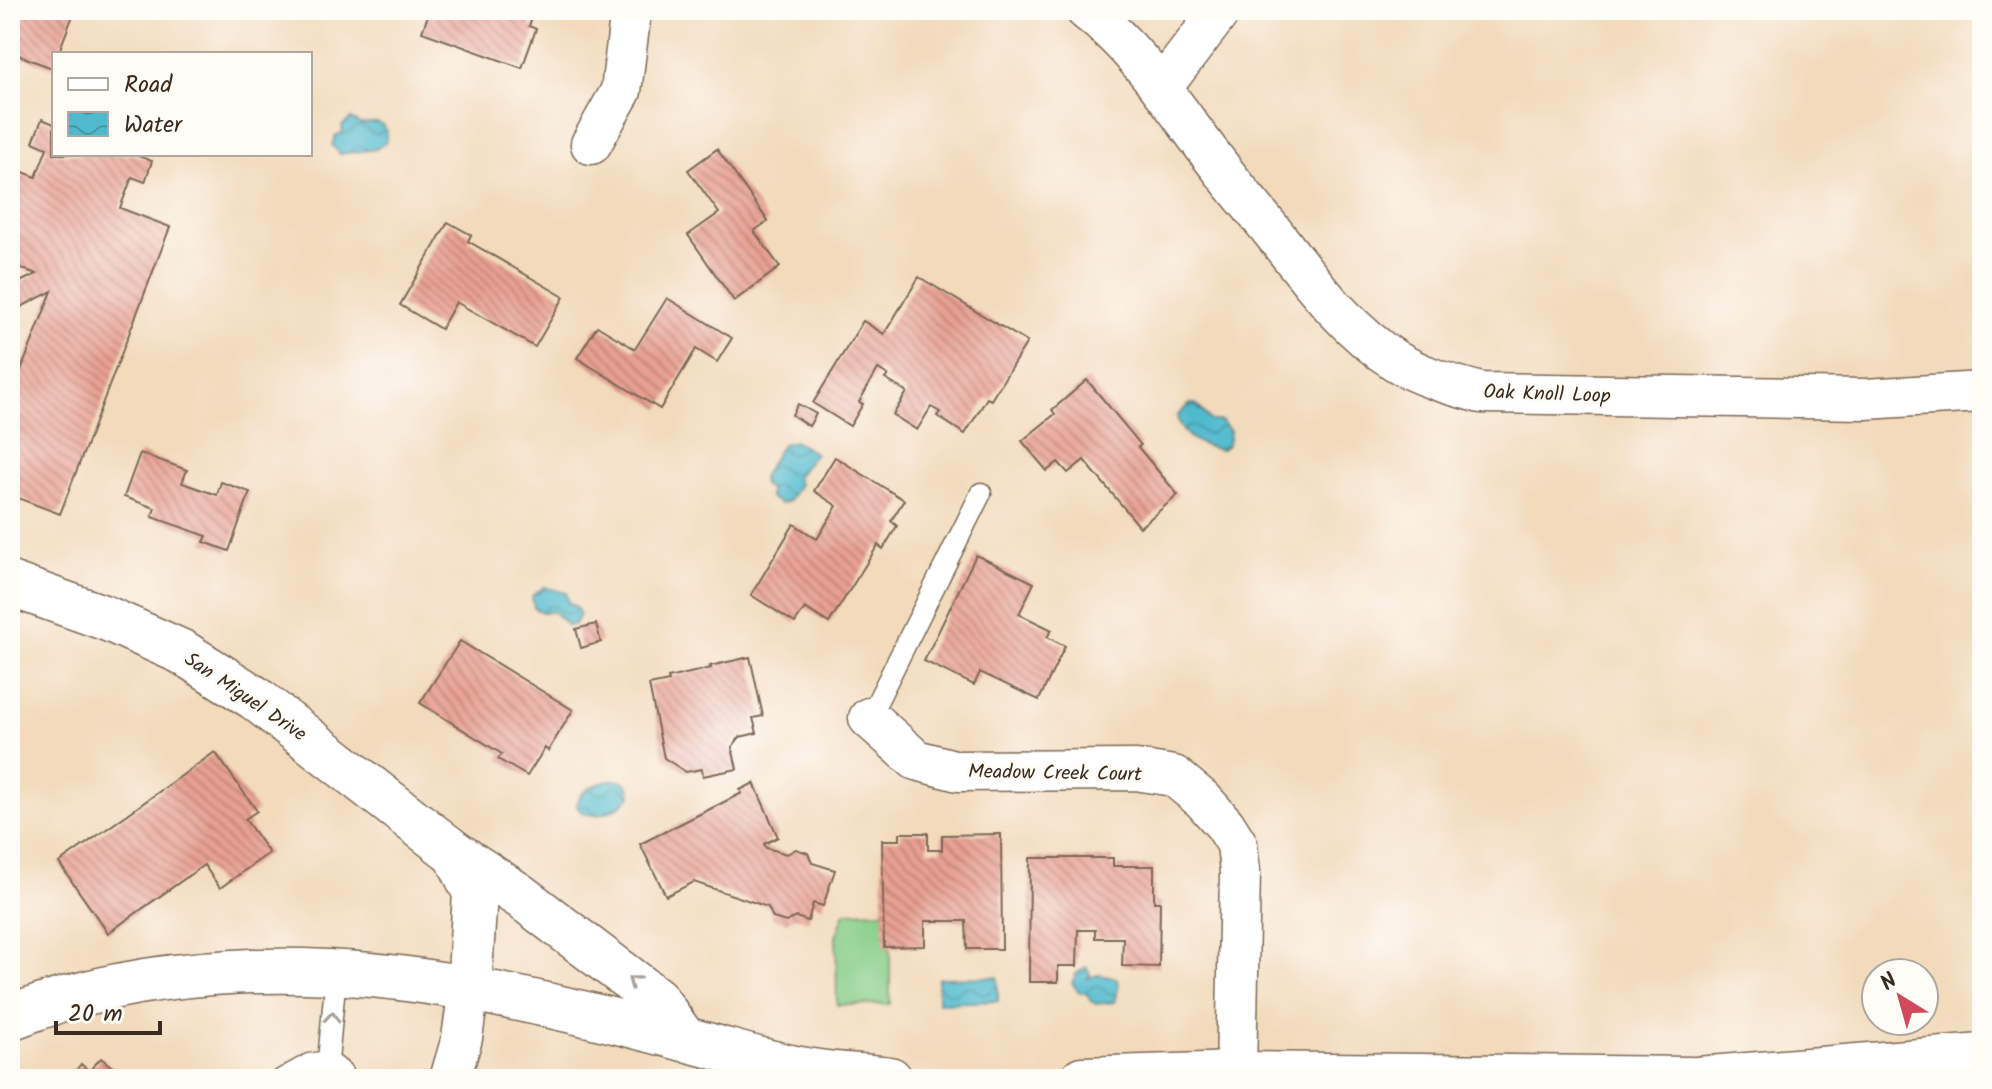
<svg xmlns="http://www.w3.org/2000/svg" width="1992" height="1089" viewBox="0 0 1992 1089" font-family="Kalam,sans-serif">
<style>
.green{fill:#87cd88;stroke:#617c53;stroke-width:2}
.water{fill:url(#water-waves);stroke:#467276;stroke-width:2}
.building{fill:url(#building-back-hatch)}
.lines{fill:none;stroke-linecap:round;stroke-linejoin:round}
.service-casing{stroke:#7b6855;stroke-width:23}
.minor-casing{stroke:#7b6855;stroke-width:43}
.tertiary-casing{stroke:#7b6855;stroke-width:47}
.service{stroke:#fff;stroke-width:20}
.minor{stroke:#fff;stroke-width:40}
.tertiary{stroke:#fff;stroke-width:44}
.oneway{stroke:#a79f9a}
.labels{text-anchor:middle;stroke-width:6;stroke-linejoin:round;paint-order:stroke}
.street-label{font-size:20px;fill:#3b2a1e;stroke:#fdfcf7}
</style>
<defs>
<pattern id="water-waves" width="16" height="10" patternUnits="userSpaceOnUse" patternTransform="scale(2)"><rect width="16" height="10" fill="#50bacd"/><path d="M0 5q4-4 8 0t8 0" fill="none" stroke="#4497a6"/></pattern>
<pattern id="building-back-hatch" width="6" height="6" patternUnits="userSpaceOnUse" patternTransform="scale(2)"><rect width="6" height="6" fill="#e8a092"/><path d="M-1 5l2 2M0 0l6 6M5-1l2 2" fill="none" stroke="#bd8377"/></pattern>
</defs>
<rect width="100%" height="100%" fill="#fdfcf7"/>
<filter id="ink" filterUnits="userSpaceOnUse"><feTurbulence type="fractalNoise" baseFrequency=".0125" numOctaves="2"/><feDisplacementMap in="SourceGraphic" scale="16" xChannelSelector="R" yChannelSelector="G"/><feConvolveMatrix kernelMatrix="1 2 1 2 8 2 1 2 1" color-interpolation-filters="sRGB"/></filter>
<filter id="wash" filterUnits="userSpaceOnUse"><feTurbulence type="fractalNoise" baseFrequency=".006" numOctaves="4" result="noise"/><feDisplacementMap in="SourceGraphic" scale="32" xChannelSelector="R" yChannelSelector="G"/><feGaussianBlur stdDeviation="1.8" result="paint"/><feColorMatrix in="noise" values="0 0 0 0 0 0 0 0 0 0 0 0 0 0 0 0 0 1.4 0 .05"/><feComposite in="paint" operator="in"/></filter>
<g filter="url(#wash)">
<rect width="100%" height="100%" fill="#f2dabb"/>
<path class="green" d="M884,911L890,947V1004L837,1005L836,937L845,912Z"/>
<g class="water">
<path d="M351,119L360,124C373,124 378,118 387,131L386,142L376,149L340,154L332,145L336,135L343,133L342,126Z"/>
<path d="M1190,404H1196L1211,421H1221L1230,431L1228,444L1221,450C1202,446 1180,438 1177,416Z"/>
<path d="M794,441L815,453L796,477L799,484L789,501L780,504L769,497L770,490L763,485L762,477L782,444Z"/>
<path d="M544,587L566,593L568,602L576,607L580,615L575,624L568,626L554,612H542L534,608L532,596Z"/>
<path d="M614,780L625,782L630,789L631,796C619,810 590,824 577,807C578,788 599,783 614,780Z"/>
<path d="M1086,967L1090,974L1088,978L1098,975L1116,978L1119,985L1114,1002L1096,1004L1090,1000L1087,993H1080L1072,983L1076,974Z"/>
<path d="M998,977V1001L938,1003V978Z"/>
</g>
<g id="blocks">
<g class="building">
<path d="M10,10H75L58,54H54L52,68L10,52Z"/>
<path d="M430,10H535L529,26L536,29L522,68L422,32Z"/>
<path d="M42,119L54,124V154H133L152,161L145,182L132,177L120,208L170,227L60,514L10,495V392L12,393L52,291L21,307L13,298V285L37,274L10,264V167L36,177L47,148L33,142Z"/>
<path d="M717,149L768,221L754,231L780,267L734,301L688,235L719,213L688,170Z"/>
<path d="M448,222L471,235L468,241L564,297L535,347L456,302L441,329L400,305Z"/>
<path d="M919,277L1027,342L991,400L987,398L965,434L937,416L940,412L931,407L917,430L893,415L907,392L885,379L888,375L878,369L859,402L863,404L850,426L813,403L863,321L884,334Z"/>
<path d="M667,298L732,338L717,362L696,349L660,409L577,358L597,326L635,349Z"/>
<path d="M1087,380L1141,445L1138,447L1178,495L1140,527L1084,460L1068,473L1058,462L1047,471L1022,441L1055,414L1052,410Z"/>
<path d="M798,404L816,414L809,426L792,415Z"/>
<path d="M140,453L187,470L182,483L217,495L221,482L250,492L229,551L204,542L207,536L152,517L155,508L124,497Z"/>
<path d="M835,457L904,500L891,521L897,526L883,549L878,545L829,623L805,608L795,623L751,595L794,524L817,539L837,506L814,491Z"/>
<path d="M976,555L1034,583L1019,614L1052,630L1047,637L1065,646L1039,700L980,672L974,685L924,661Z"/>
<path d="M596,624L601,642L581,648L576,629Z"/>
<path d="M460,641L573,710L548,751L545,748L527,776L498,759L502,754L420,703Z"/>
<path d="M750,657L763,716L753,718L757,733L740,737L732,747L737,769L703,776L702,769L686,772L664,758L649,685L669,681L668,678L711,668L710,666Z"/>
<path d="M215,752L257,811L245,819L269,853L220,888L204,865L108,933L59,863Z"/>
<path d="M754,783L778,837L764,844L766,848L787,854L796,849L808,853L812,863L835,870L823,906L813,903L808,921L796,917L786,922L773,918L768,907L694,882L666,896L640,844L742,793L740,790Z"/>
<path d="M900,833H928V850H942V835L1001,834L1002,949H967L966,921H925V946L884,947L882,840H900Z"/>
<path d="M1030,858H1113V866H1154V902H1160L1159,967L1122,966L1123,938H1095V930H1078L1077,966H1058V982H1029Z"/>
<path d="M101,1058L127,1079H69L81,1064L89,1071Z"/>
</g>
</g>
</g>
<g filter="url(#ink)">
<use href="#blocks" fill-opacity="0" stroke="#7b6855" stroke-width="2"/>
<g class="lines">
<defs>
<g id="service">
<path d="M869,718L981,493"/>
<path d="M328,1061L336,974"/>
<path d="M282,1079L309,1064L328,1061L342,1072L341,1079"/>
</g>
<g id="minor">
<path d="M1086,10C1142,53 1177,112 1220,167C1241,195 1264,220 1285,248C1317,289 1350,332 1396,361C1421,377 1452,385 1481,393L1865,399L1982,392"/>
<path d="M1162,87L1221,10"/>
<path d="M591,144L621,91L631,10"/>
<path d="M869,718L916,760L958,771L1136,770L1174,776L1203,800L1225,825L1237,844L1240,872L1236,1074"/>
<path d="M450,1079L462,1038L469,989"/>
</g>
<g id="tertiary">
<path d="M10,584L108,619L182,652L255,698L456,854L520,896L656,999L684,1039"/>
<path d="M456,854L475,893L469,989"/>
<path d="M10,1018C149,961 324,961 470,989C543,1003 617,1021 688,1040C729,1050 770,1065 812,1071C838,1075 864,1076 890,1079"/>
<path d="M1082,1079L1236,1074L1690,1079"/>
<path d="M1697,1079L1982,1056"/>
</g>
</defs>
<use href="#service" class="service-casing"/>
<use href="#minor" class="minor-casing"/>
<use href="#tertiary" class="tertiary-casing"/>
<use href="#service" class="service"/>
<use href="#minor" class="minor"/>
<use href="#tertiary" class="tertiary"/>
</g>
<defs><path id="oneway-chevron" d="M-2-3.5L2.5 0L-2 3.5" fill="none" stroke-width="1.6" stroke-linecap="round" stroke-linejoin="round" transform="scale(2)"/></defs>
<g class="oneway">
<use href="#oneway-chevron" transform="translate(633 981) rotate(-143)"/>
<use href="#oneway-chevron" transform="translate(332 1017) rotate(-85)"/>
</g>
</g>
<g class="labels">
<g class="street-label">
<text transform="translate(1547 393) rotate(2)" y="7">Oak Knoll Loop</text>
<text transform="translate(246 696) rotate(34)" y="7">San Miguel Drive</text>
<text transform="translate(1055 772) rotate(1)" y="7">Meadow Creek Court</text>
</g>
</g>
<rect width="1992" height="1089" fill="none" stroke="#fdfcf7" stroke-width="40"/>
<rect x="52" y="52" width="260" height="104" fill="#fdfcf7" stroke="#afa8a0" stroke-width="2"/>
<rect x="68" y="78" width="40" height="12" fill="#ffffff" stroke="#afa8a0" stroke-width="2"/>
<text x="124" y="92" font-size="24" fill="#3b2a1e">Road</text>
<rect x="68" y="112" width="40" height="24" fill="url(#water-waves)" stroke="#afa8a0" stroke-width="2"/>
<text x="124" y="132" font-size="24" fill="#3b2a1e">Water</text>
<g transform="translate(1900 997) rotate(323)"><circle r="38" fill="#fdfcf7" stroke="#afa8a0" stroke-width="2"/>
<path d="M0-6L14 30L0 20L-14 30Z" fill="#d1495b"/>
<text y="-12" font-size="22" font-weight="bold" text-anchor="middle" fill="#3b2a1e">N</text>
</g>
<path d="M56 1021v12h104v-12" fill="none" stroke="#3b2a1e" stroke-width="4"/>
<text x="68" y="1021" font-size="24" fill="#3b2a1e" stroke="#fdfcf7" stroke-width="6" paint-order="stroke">20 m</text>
</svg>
